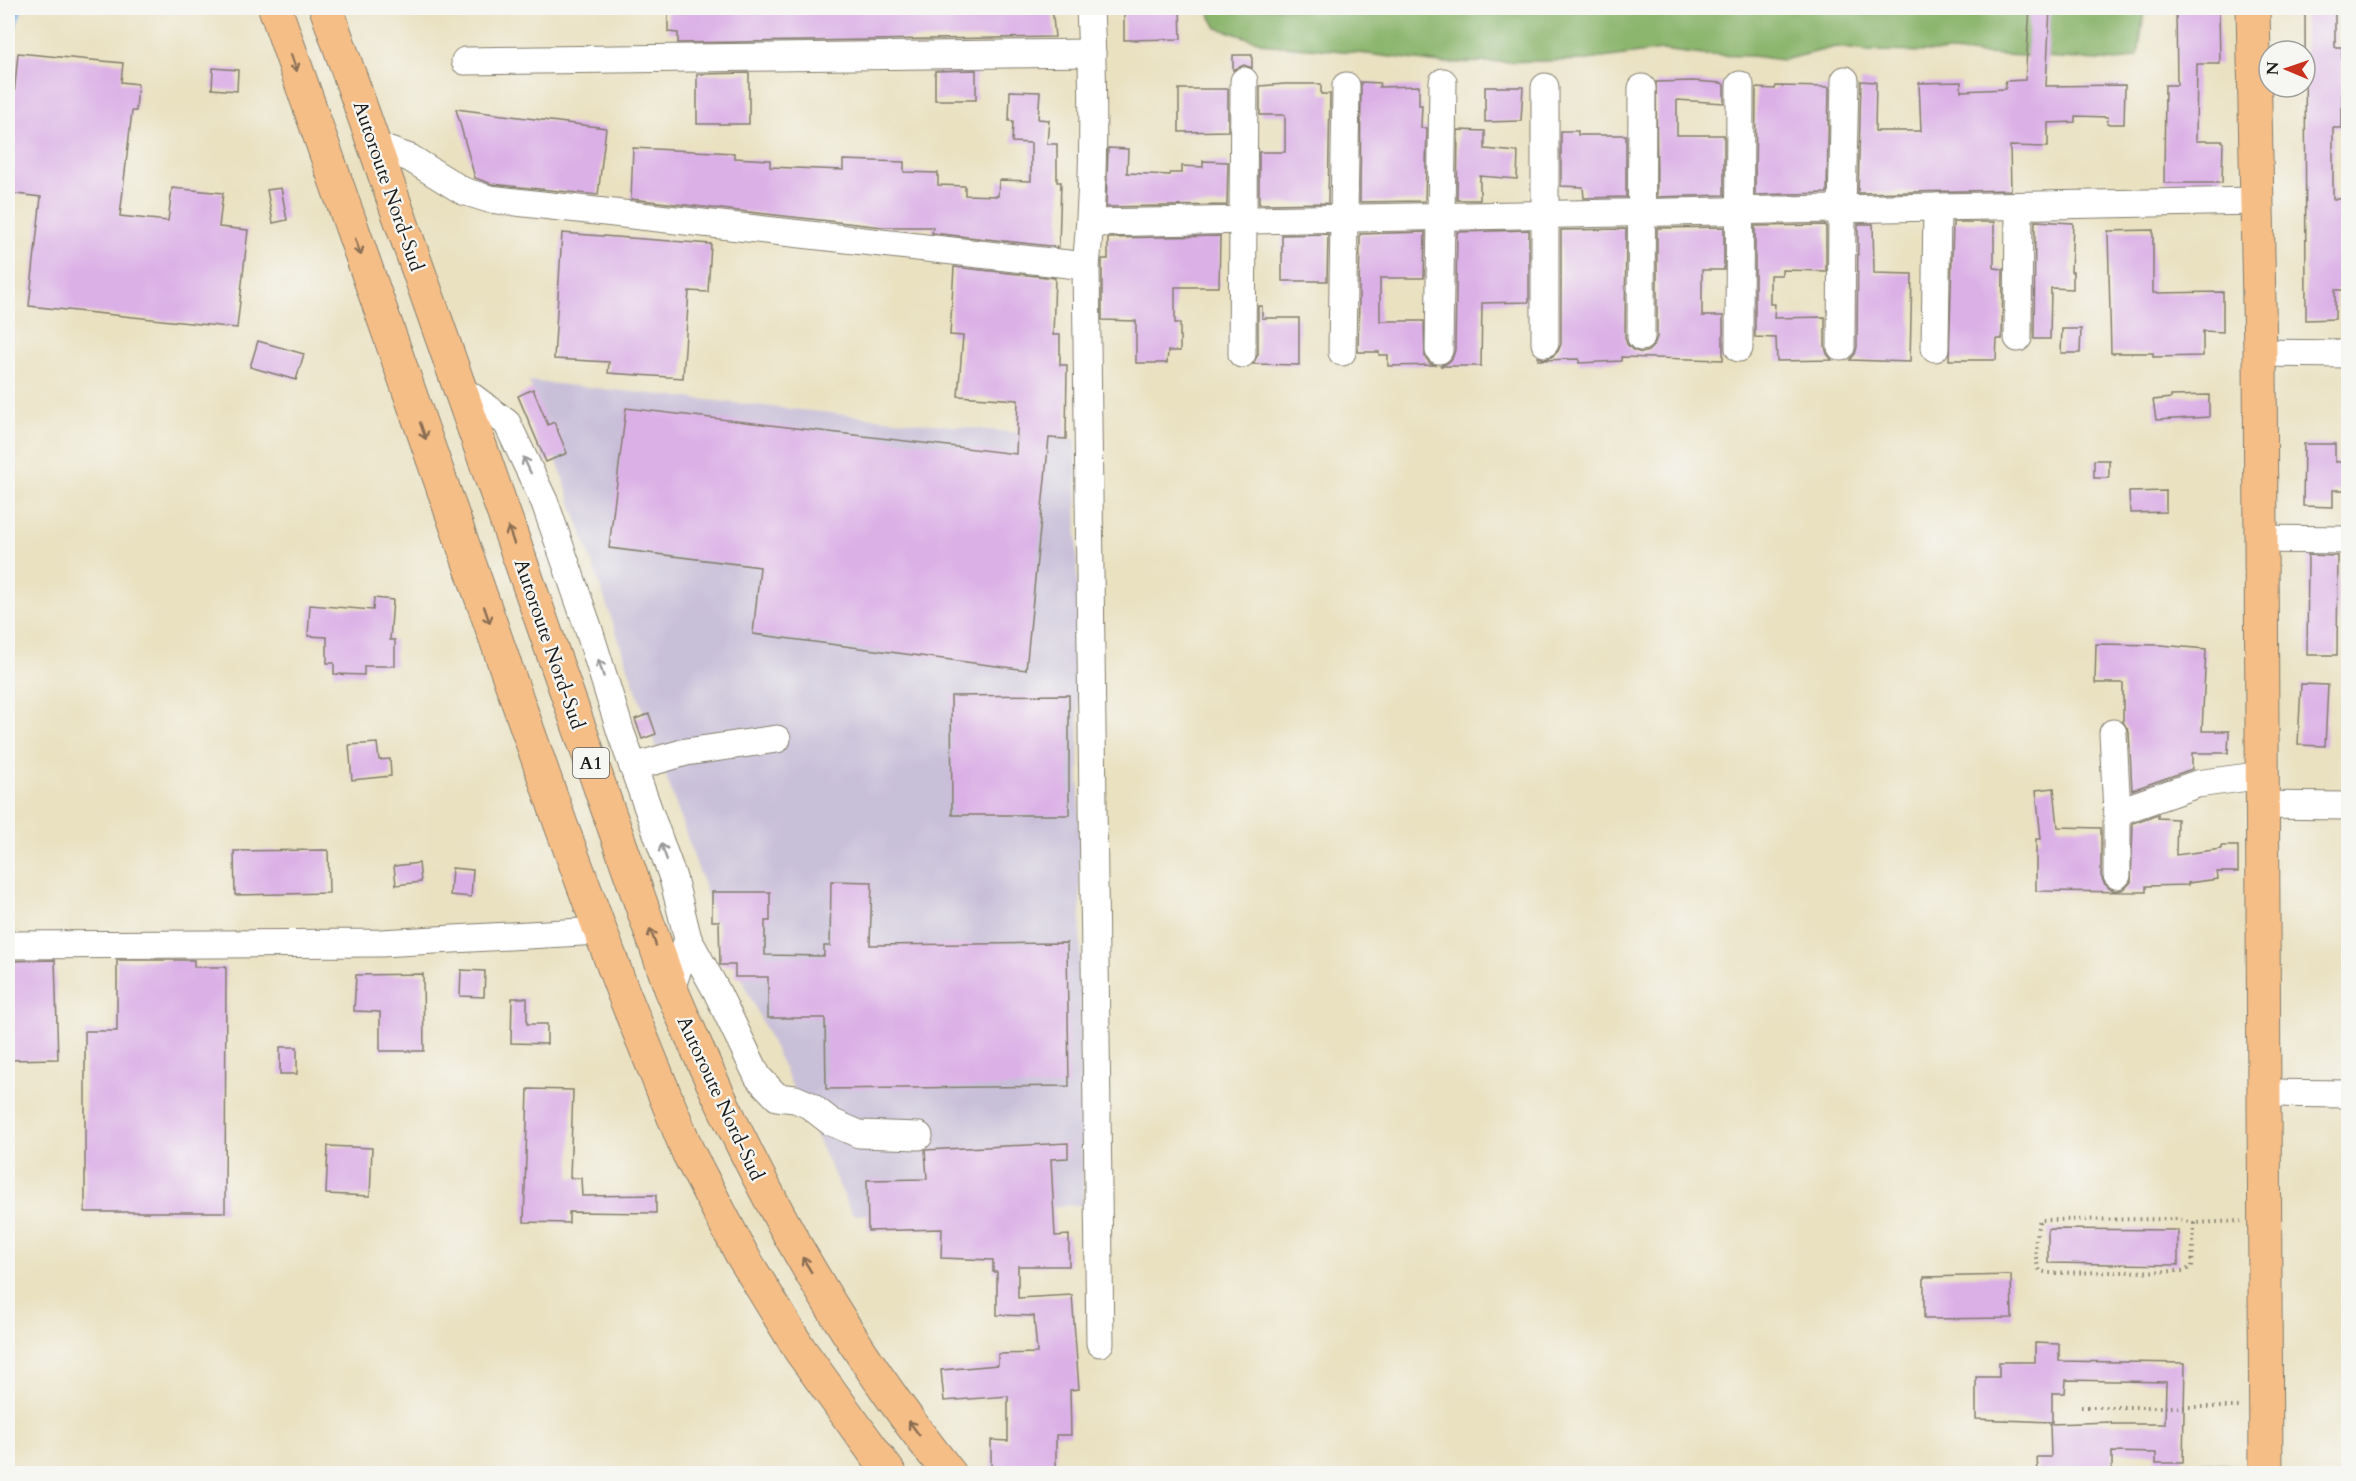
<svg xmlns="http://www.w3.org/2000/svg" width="2356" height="1481" viewBox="0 0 2356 1481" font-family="Cardo,serif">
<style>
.industrial{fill:#c8bfd8}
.forest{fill:#8cb66e;stroke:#546945;stroke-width:1.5}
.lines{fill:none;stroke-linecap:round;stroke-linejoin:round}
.stream{stroke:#73b1e6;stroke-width:6}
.building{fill:#dbb0e6}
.minor-casing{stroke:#837e6e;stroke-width:29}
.major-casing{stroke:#837e6e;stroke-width:35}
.highway-casing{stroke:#837e6e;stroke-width:35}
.path{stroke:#837e6e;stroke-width:4;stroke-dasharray:1.5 4.5;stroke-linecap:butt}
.minor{stroke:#fff;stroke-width:27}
.major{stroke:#f6be87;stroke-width:33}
.highway{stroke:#f6be87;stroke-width:33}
.oneway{stroke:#896d52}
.oneway2{stroke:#999}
.labels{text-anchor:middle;stroke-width:4.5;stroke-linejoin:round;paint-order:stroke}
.shield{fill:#f6f6f2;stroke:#5d5d5c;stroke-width:1.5}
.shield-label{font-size:18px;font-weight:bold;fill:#1c1c1c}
.street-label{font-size:20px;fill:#1c1c1c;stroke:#f6f6f2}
</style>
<rect width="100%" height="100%" fill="#f6f6f2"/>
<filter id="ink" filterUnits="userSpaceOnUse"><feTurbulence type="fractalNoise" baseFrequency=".0167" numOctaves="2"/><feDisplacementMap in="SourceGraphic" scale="12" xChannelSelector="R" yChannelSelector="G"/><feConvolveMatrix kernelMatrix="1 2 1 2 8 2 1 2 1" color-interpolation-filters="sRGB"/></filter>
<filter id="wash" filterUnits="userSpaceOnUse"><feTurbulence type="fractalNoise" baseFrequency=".008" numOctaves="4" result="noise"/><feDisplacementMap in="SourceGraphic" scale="24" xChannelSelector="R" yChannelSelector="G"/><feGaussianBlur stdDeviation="1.35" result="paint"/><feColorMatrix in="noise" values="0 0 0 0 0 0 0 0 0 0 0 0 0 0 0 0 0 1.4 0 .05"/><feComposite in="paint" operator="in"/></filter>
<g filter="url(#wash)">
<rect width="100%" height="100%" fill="#eae1c1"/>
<path class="industrial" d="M529,381L1076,439L1083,1205L853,1215L721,935Z"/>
<g class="forest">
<path d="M1206,8H2143L2144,12L2138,56L2118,61L1949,52L1866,51L1836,47L1783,60L1752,56L1703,55L1662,50L1587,60L1441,63L1334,50L1270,45L1217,28Z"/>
<path d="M2205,1462L2239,1466L2240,1473L2116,1474L2169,1463Z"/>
</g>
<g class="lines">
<path class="stream" d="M8,42L20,8"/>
</g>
<g id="blocks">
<g class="building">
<path d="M668,8H1052L1055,37L678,43V33L668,32Z"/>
<path d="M1124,8H1180L1181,39L1124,40Z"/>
<path d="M2030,8H2050L2046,86L2125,85L2124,124H2107L2108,117L2075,116V122L2048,123V147L2010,146L2011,190L1858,193L1861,81L1876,82L1875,131H1921L1919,83L1961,82V91L2006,89L2005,81L2025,80Z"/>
<path d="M2176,8H2219L2220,64H2197L2196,141H2223L2222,183H2164L2165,85H2177Z"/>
<path d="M2305,8H2335V47H2342V128H2333V199H2346V290H2335V319L2306,320Z"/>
<path d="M18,53L123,63L121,82L138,84L136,111H132L120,216L168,221L172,188L223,193L219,227L248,230L237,328L29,306L41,197L8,193V107H13Z"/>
<path d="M1233,55H1252V68L1244,65L1233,70Z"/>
<path d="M213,68L238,70L237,91L212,89Z"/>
<path d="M976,70V100H935V71Z"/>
<path d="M749,73V124H697V74Z"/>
<path d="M1693,81L1722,83L1724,85V103L1677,100V135H1724V195L1657,197L1656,82Z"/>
<path d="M1361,82L1380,83L1379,87L1419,86V105H1422L1421,128H1427L1425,201L1360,202Z"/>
<path d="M1285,84H1321V94H1330L1328,203L1259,204V152H1285V115H1260V86Z"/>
<path d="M1776,86L1829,87L1827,193L1755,195L1756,88L1775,89Z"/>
<path d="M1485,87H1523L1521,121L1485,122Z"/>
<path d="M1179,89H1228V131L1179,132Z"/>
<path d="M1010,91L1040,92L1038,119L1049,120L1047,144H1057V182H1061L1059,247L932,233L933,227H883L631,199L633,148L734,153V158L770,160V167L843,170V160L904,162V172L938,173V185L965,186V195L998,196L999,180L1031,181V143L1012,142L1013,121H1009Z"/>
<path d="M456,109L606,128L598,195L492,184L475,178Z"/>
<path d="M1458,130L1485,131V149L1518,152L1517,179L1480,176V200H1457Z"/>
<path d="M1561,131H1578V135H1626V197L1584,198L1583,187L1561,186Z"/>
<path d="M1108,148L1128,149L1127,173L1170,175V173H1182V166L1203,167V161L1228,162L1227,205L1106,207Z"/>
<path d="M281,188L287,220L273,223L267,190Z"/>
<path d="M2035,221L2073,223L2071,272H2073V289L2051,288L2050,339H2034Z"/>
<path d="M1953,222H1994V268L2003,269L2002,339H1997L1996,360H1949Z"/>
<path d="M1858,224H1873L1874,273L1912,274L1910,362L1850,360L1855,354L1857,347Z"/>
<path d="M1826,225V271L1782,270V275H1770V304H1775L1774,318L1825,317V347L1827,354L1832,360L1777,361L1776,338L1755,337V226Z"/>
<path d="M1724,227V270H1702V316H1723V360L1621,357V361L1579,363V359L1538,360V357L1546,359L1553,356L1558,351L1561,344V230L1626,229L1625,337L1627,344L1633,350L1642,353L1648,351L1654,345L1657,337V228Z"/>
<path d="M1529,230V302L1482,303L1481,366H1440L1447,363L1452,359L1455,350L1457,232Z"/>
<path d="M2153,230V293L2223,292V332L2203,331V356L2153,357V353H2111L2108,231Z"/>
<path d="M1425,232L1424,278H1380V321H1424L1425,357L1430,363L1437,365L1388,366V355H1379V352H1358L1360,234Z"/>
<path d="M562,233L711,244L708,292L689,291L683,378L608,373L609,362L554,359Z"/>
<path d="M1328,234L1327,281H1282V235Z"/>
<path d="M1220,236L1219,287H1175V323H1180V351H1168L1167,363H1136V321L1102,320V259H1108V238Z"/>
<path d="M954,267L1055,278L1053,335H1060V365H1067L1066,439L1049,438L1026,670L753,634L760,567L609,548L626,408L1016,454L1018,400L958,396L963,336L950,335Z"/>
<path d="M1258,306H1262V318H1299V365L1253,364L1258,354Z"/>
<path d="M2062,329H2081L2080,353H2061Z"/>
<path d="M258,341L304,354L296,380L250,367Z"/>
<path d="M533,389L548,425L554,422L567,453L546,462L518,396Z"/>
<path d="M2209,395V417L2156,420L2153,400L2171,398V396Z"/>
<path d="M2304,444H2335V462H2349V490H2333V507L2303,506Z"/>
<rect x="2094" y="460" width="15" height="18"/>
<path d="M2166,491V512L2130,513L2129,492Z"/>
<path d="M2308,555L2338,556L2337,655H2307Z"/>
<path d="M374,598L393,600L390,640H395V666H364V675L334,674V663H327V637L308,636L310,605L373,610Z"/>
<path d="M2096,644L2161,645L2206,649L2202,731H2229L2228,753H2192V769L2132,790L2129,732L2123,722V683H2095Z"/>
<path d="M2301,684L2328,685L2325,746L2298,745Z"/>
<path d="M1069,695V815H952L951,696Z"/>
<path d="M649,714L656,734L642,739L635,719Z"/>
<path d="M377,743L379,760L390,759L391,776L352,780L349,745Z"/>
<path d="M2054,788L2058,827L2101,828V876L2104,883L2110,889L2116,891L2124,889L2131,882L2133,823L2158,814V818L2177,819L2176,855L2221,849V846H2238V872H2217L2218,879L2188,883V885L2146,886V892L2036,891V839H2041L2036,790Z"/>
<path d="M328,850L329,893L235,895L234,851Z"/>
<path d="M419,863L421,882L396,885L394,866Z"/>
<path d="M452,868L473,870L471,897L450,895Z"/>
<path d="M831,881L872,882L870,945L1067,943L1069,1086L826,1089L825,1018H768V977H735V965H720L719,921H712V892H770V921H765V955L824,956V946H830Z"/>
<path d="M55,960L58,1059L8,1060V961Z"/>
<path d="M117,960H194V967H226L225,1212H85V1031H117Z"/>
<path d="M461,970L485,971L484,997L460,996Z"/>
<path d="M423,974L424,1051H380V1012L354,1011L356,975Z"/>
<path d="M512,998H527V1024H547V1044L511,1043Z"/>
<rect x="280" y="1047" width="17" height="27"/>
<path d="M528,1089L573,1090L570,1178H581L582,1196L656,1195V1213L569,1212V1223L524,1222Z"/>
<path d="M1068,1143V1158L1051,1159L1055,1236L1069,1235V1266H1018V1298L1072,1295L1079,1389L1070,1390L1071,1435H1056V1473H991V1440L1008,1441V1396L944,1401L941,1370L998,1365V1354L1037,1353L1034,1316L997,1315V1272H993V1260L941,1258L942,1229L868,1231L867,1180L927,1179L925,1150Z"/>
<path d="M328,1146L372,1148L370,1196L326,1194Z"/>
<path d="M2048,1229L2178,1230V1265L2048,1263Z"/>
<path d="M2011,1275L2012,1318L1924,1319V1277Z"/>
<path d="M2035,1343L2059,1344V1361L2185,1363L2183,1463H2156V1453L2112,1452V1473H2038L2037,1457H2051L2050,1424L2111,1422V1424H2165L2166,1382L2066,1380L2065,1393H2052V1422L1976,1419V1377H1999V1362H2035Z"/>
</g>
</g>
</g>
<g filter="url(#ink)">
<use href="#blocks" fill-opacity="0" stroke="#837e6e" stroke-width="1.5"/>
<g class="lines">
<defs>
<g id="minor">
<path d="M1090,8C1094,93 1095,181 1086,266L1100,1343"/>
<path d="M465,61L1092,53"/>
<path d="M375,146L410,158L463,191L489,199L1086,266"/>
<path d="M1091,223L2257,201"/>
<path d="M1641,337L1642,88"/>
<path d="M2018,338L2019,206"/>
<path d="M1545,343V87"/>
<path d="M1841,347L1842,209L1845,80"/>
<path d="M1739,348L1740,85"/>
<path d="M1935,348L1937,207"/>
<path d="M1439,350L1443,82"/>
<path d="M1342,352L1346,86"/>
<path d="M2260,353L2348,354"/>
<path d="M1242,354L1244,81"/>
<path d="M460,388L507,423L545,503L588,627L621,733L673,878L688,939L671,989"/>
<path d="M2262,539L2348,540"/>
<path d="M2113,733L2117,812V875"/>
<path d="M633,767L686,752L777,739"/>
<path d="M2263,805L2348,806"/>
<path d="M2117,812L2197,784L2263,775"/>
<path d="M688,939L716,990L758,1077L777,1097L795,1099L809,1105L831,1122L859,1134L919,1136"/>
<path d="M8,945L381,943L600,931"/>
<path d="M2266,1093L2348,1094"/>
</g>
<path id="major" d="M2253,8L2260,353L2266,1474"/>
<g id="highway">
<path d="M275,8L561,825L623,992L688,1152L742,1255L800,1350L890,1474"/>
<path d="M326,8L671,989C745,1163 830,1326 950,1474"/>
</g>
</defs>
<use href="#minor" class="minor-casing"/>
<use href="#major" class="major-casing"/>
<use href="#highway" class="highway-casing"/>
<g class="path">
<path d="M2194,1223L2192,1267L2183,1271L2049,1273L2040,1271C2033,1257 2035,1234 2040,1220L2175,1219L2194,1223L2241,1221"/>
<path d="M2081,1407H2243"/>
</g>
<use href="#minor" class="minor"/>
<use href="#major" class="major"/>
<use href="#highway" class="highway"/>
</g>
<defs><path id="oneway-shaft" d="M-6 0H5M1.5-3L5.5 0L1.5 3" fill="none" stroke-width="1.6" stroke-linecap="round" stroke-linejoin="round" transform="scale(1.5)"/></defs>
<g class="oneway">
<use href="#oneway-shaft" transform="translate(294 63) rotate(71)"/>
<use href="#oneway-shaft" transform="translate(358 247) rotate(71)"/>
<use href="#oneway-shaft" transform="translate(423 431) rotate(71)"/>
<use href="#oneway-shaft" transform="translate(511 535) rotate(-109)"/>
<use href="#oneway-shaft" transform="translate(487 615) rotate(71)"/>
<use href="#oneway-shaft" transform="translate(653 937) rotate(-109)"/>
<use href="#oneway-shaft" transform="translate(807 1265) rotate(-121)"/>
<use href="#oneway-shaft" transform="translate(914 1428) rotate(-126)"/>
</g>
<g class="oneway2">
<use href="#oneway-shaft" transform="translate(527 465) rotate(-115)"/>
<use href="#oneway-shaft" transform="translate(601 668) rotate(-107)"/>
<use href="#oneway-shaft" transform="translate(664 852) rotate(-110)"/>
</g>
</g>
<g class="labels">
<rect class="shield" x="573" y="748" width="36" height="30" rx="4.5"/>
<g class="shield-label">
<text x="591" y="769">A1</text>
</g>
<g class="street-label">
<text transform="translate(389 186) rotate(71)" y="7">Autoroute Nord-Sud</text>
<text transform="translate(550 644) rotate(71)" y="7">Autoroute Nord-Sud</text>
<text transform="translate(721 1098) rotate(65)" y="7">Autoroute Nord-Sud</text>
</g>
</g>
<rect width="2356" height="1481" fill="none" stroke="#f6f6f2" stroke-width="30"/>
<g transform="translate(2287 69) rotate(272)"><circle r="28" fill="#f6f6f2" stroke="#9f9f9c" stroke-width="1.5"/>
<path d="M0-4.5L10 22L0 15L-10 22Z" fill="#c8321e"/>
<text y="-9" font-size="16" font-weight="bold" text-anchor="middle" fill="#1c1c1c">N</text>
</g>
</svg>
